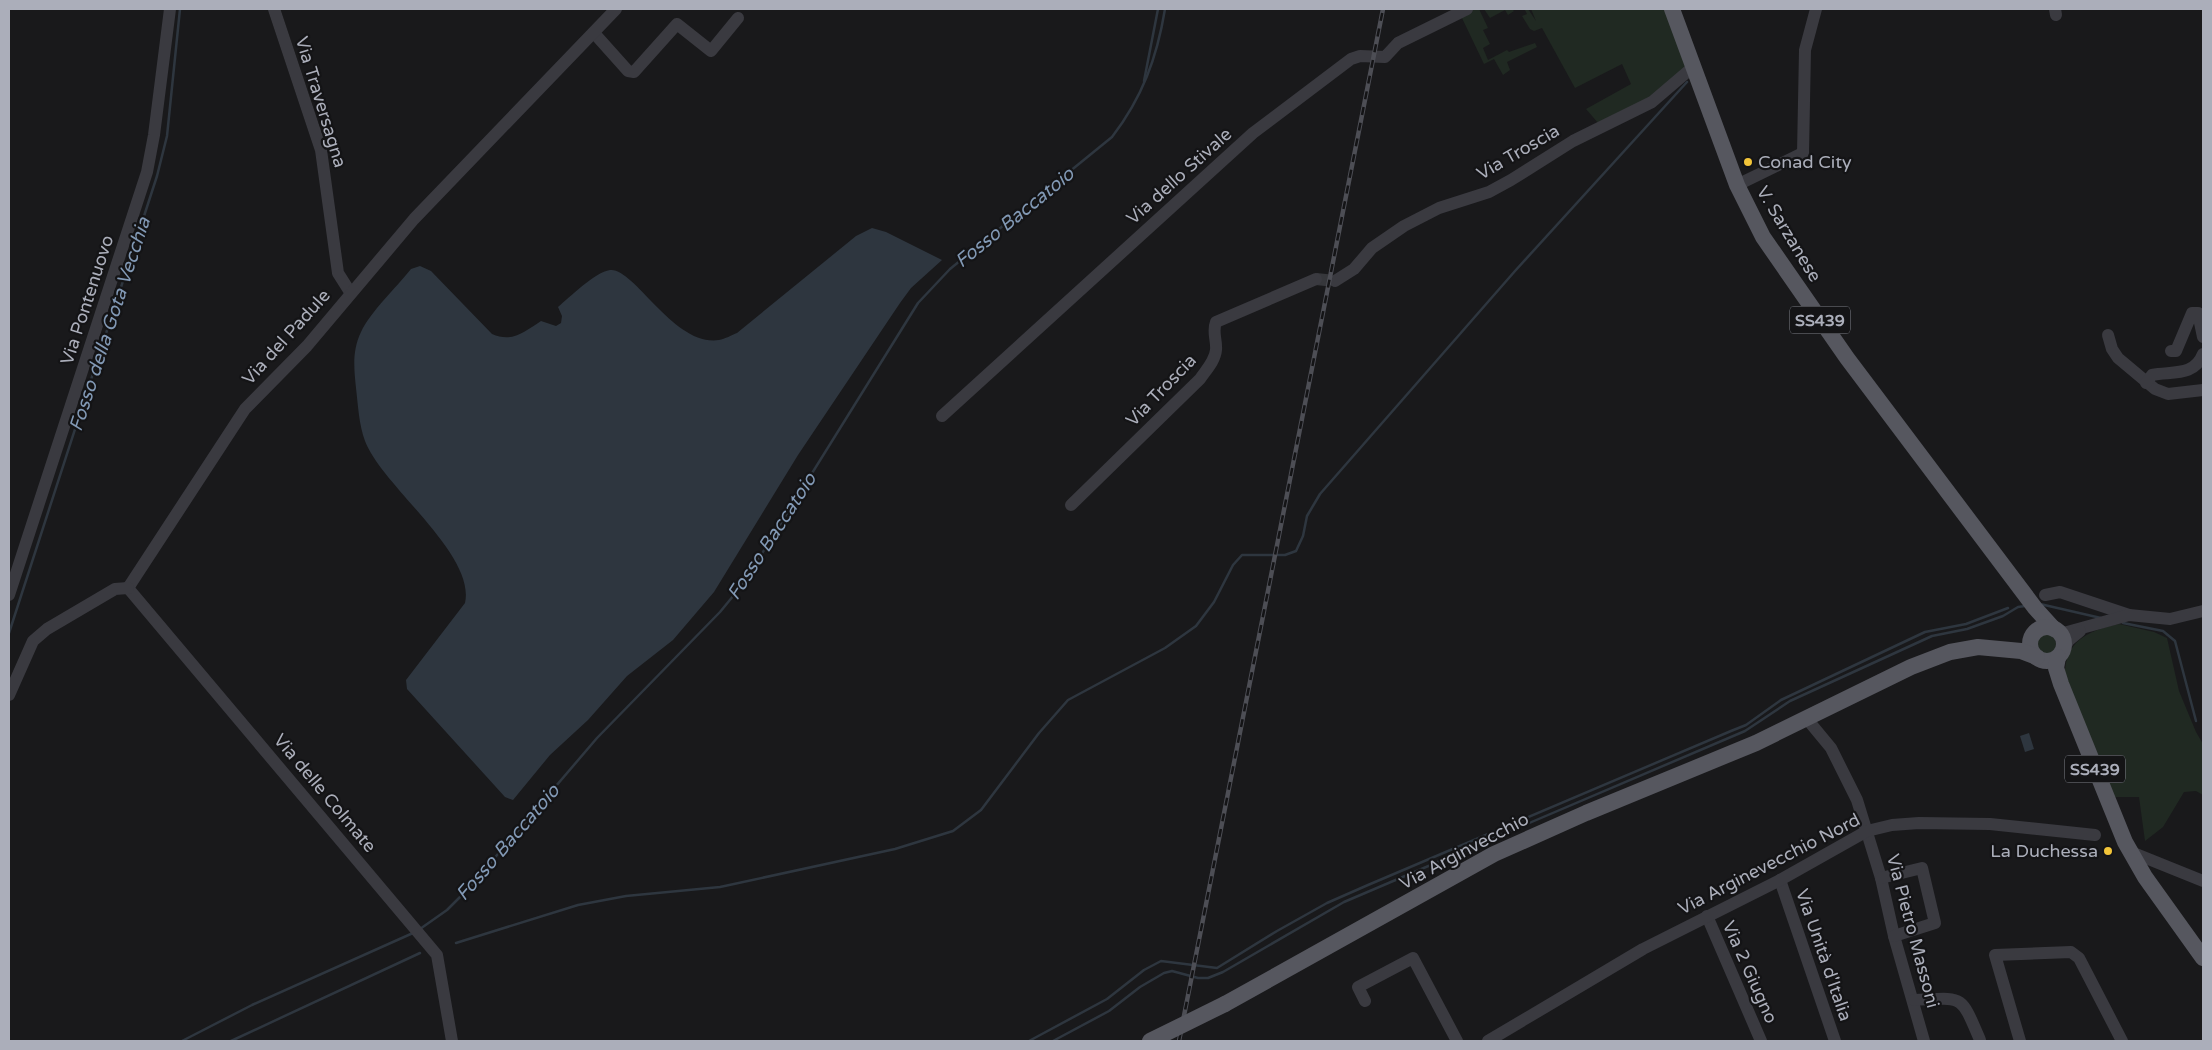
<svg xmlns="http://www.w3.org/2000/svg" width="2212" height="1050" viewBox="0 0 2212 1050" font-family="'Varela Round',sans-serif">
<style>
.green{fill:#202922}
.water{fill:#2e363f}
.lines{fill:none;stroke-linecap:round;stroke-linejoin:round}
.stream{stroke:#2e363f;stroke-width:2.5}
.minor-tunnel{stroke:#36373b;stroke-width:12;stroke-dasharray:12 6;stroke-linecap:butt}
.minor{stroke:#3a3a40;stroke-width:12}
.major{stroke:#56575f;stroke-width:16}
.rail-casing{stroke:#4d4e55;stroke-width:4.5}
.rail{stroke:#141416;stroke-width:2.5;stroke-dasharray:8;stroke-linecap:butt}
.major-bridge{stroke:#56575f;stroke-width:16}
.poi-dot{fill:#f2c439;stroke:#141416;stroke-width:2}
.labels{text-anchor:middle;stroke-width:4.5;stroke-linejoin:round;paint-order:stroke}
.shield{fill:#141416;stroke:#7e8089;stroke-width:1}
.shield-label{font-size:16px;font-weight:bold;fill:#abaeba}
.street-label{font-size:18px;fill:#abaeba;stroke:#141416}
.poi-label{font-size:18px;fill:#abaeba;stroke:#141416;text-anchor:start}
.water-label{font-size:19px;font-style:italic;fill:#8299b5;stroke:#141416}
</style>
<rect width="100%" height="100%" fill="#19191b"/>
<g class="green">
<path d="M1475,9H1479L1488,28L1483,30L1490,44L1483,48L1488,60L1507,50L1509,52L1535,43L1537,47L1507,62L1510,70L1503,75L1494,59L1484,64L1461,16Z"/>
<path d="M1484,9H1512L1514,11L1508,15L1505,10L1490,18Z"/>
<path d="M1528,9L1536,21L1531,9H1666L1687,68L1650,98L1599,124L1586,109L1631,84L1622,64L1575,88L1542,28L1534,31L1530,29L1522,16L1527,14L1525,10Z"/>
<path d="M2119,624L2154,632L2167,638L2179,691L2196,732L2203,744V795L2196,791L2184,792L2163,827L2145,841L2139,797H2111L2065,680C2063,643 2085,631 2119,624Z"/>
<circle cx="2046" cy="644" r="10"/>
</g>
<g class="water">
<path d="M872,228L886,232L942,260L911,288L900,303L798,455L714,592L673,640L627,676L588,720L550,755L513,800L505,797L407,689L406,680L465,603C476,554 382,486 365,441C359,425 358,405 356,388C354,368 352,351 361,332C371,311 396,288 411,269L420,266L431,271L492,334C512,343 524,332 541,321L556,326L561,323L562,316L558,307C570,297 595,272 610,270C634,267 674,347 719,340C725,339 732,335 737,333L856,236Z"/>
<path d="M2029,733L2034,749L2025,752L2020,736Z"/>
</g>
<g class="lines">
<g class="stream">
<path d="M1144,81L1158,9"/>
<path d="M2040,604L2101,618"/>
<path d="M2123,623L2163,631L2175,641L2196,721"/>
<path d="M9,633L157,176L167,136L180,9"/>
<path d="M420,929L447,910L468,889L597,738L720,612L743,584L918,303L950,269L1112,137C1142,98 1157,58 1165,9"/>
<path d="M456,943L578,905L626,896L720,887L895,849L953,831L981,810L1039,733L1068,700L1165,648L1196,626L1214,602L1233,565L1242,555H1285L1296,551L1303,536L1307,516L1320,494L1515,271L1687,82"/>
<path d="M182,1041L252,1005L413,933"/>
<path d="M231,1041L420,953"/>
<path d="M1029,1041L1107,999L1144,970L1161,961L1217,968L1277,931L1327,903L1368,885L1731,731L1746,725L1781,700L1925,632L1966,624L2008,608"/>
<path d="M1053,1041L1109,1011L1140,987L1164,973L1172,971L1198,978H1208L1223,972L1344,902L1745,731L1790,701L1932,636L1967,629L2003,616L2018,607L2025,606"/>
</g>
<path class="minor-tunnel" d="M1316,279L1335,281"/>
<g class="minor">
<path d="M274,9L321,150L338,273L350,292"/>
<path d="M2055,9L2056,15"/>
<path d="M594,33L628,71L634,72L677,24L711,51L738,18"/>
<path d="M1737,185L1803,153L1805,50L1816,9"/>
<path d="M1335,281L1354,269L1372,248L1404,226L1439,208L1489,192L1511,180L1573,141L1652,102L1693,67"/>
<path d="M2108,335L2112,349L2118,358L2155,389L2168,394L2203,390"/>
<path d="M2171,351H2176L2192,313H2198L2203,337"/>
<path d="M2146,383L2152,375C2172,371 2194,377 2203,354"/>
<path d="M942,416L1253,133L1351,59L1360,56L1385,57L1398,43L1467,9"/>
<path d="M1071,505L1200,379C1206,370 1215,361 1216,350C1217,340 1212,332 1216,322L1316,279"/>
<path d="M128,588L245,409L307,346L414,219L616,9"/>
<path d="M128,588L437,955L452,1041"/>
<path d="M9,595L147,172L154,135L170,9"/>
<path d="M2045,595L2060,592L2129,615"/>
<path d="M2060,634L2129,615L2170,619L2203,611"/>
<path d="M2062,651L2069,640L2080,631"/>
<path d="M9,695L33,641L47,629L115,589L128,588"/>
<path d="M1807,719L1831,748L1857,800L1881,878L1894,936L1924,1041"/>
<path d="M2131,852L2203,881"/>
<path d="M1881,878L1922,868L1935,923L1894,936"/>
<path d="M1780,880L1835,1041"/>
<path d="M1707,916L1761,1041"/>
<path d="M1914,1000C1964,998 1960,993 1980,1040"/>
<path d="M1365,1001L1358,987L1413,958L1457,1041"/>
<path d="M1488,1041L1643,949L1780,880L1867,831L1892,825L1919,823L1990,824L2095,835"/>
<path d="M2020,1041L1995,955L2071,952L2079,958L2122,1041"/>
</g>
<g class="major">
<path d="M1672,9L1737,185L1763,237L1847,358L2035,608L2054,629"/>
<circle cx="2047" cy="644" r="17"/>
<path d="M2058,657L2056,668L2061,684L2125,842L2145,877L2203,958"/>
<path d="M1225,1004L1494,854L1586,813L1756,743L1911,667L1950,652L1978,647L2021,651L2037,657"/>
</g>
<defs>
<path id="rail" d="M1179,1041L1383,9"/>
</defs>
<use href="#rail" class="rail-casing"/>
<use href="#rail" class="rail"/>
<path class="major-bridge" d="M1150,1041L1225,1004"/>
</g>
<g class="poi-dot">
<circle cx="1748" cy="162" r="5"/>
<circle cx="2108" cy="851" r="5"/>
</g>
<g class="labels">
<g class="shield">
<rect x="1790" y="306.5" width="60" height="27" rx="4"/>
<rect x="2065" y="755.5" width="60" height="27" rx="4"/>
</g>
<g class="shield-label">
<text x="1820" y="326">SS439</text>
<text x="2095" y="775">SS439</text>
</g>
<g class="street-label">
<text transform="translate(321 102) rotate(73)" y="6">Via Traversagna</text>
<text transform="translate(1518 152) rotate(-30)" y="6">Via Troscia</text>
<text transform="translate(1179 176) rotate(-42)" y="6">Via dello Stivale</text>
<text transform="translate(1789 234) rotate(59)" y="6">V. Sarzanese</text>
<text transform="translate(87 300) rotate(-72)" y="6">Via Pontenuovo</text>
<text transform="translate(286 337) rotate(-48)" y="6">Via del Padule</text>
<text transform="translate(1161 390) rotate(-46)" y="6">Via Troscia</text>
<text transform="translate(325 793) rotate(50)" y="6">Via delle Colmate</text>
<text transform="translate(1464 851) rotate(-28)" y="6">Via Arginvecchio</text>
<text transform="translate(1769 864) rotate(-27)" y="6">Via Arginevecchio Nord</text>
<text transform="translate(1913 931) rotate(75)" y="6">Via Pietro Massoni</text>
<text transform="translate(1824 955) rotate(71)" y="6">Via Unità d'Italia</text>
<text transform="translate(1750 972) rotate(66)" y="6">Via 2 Giugno</text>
</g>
<g class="poi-label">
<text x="1758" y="168">Conad City</text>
<text x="2098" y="857" text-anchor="end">La Duchessa</text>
</g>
<g class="water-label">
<text transform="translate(1014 217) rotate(-39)" y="7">Fosso Baccatoio</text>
<text transform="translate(109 324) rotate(-72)" y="7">Fosso della Gota Vecchia</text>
<text transform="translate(771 536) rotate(-57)" y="7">Fosso Baccatoio</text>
<text transform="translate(507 842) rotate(-49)" y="7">Fosso Baccatoio</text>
</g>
</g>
<rect width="2212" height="1050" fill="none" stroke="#abaeba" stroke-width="20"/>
</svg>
